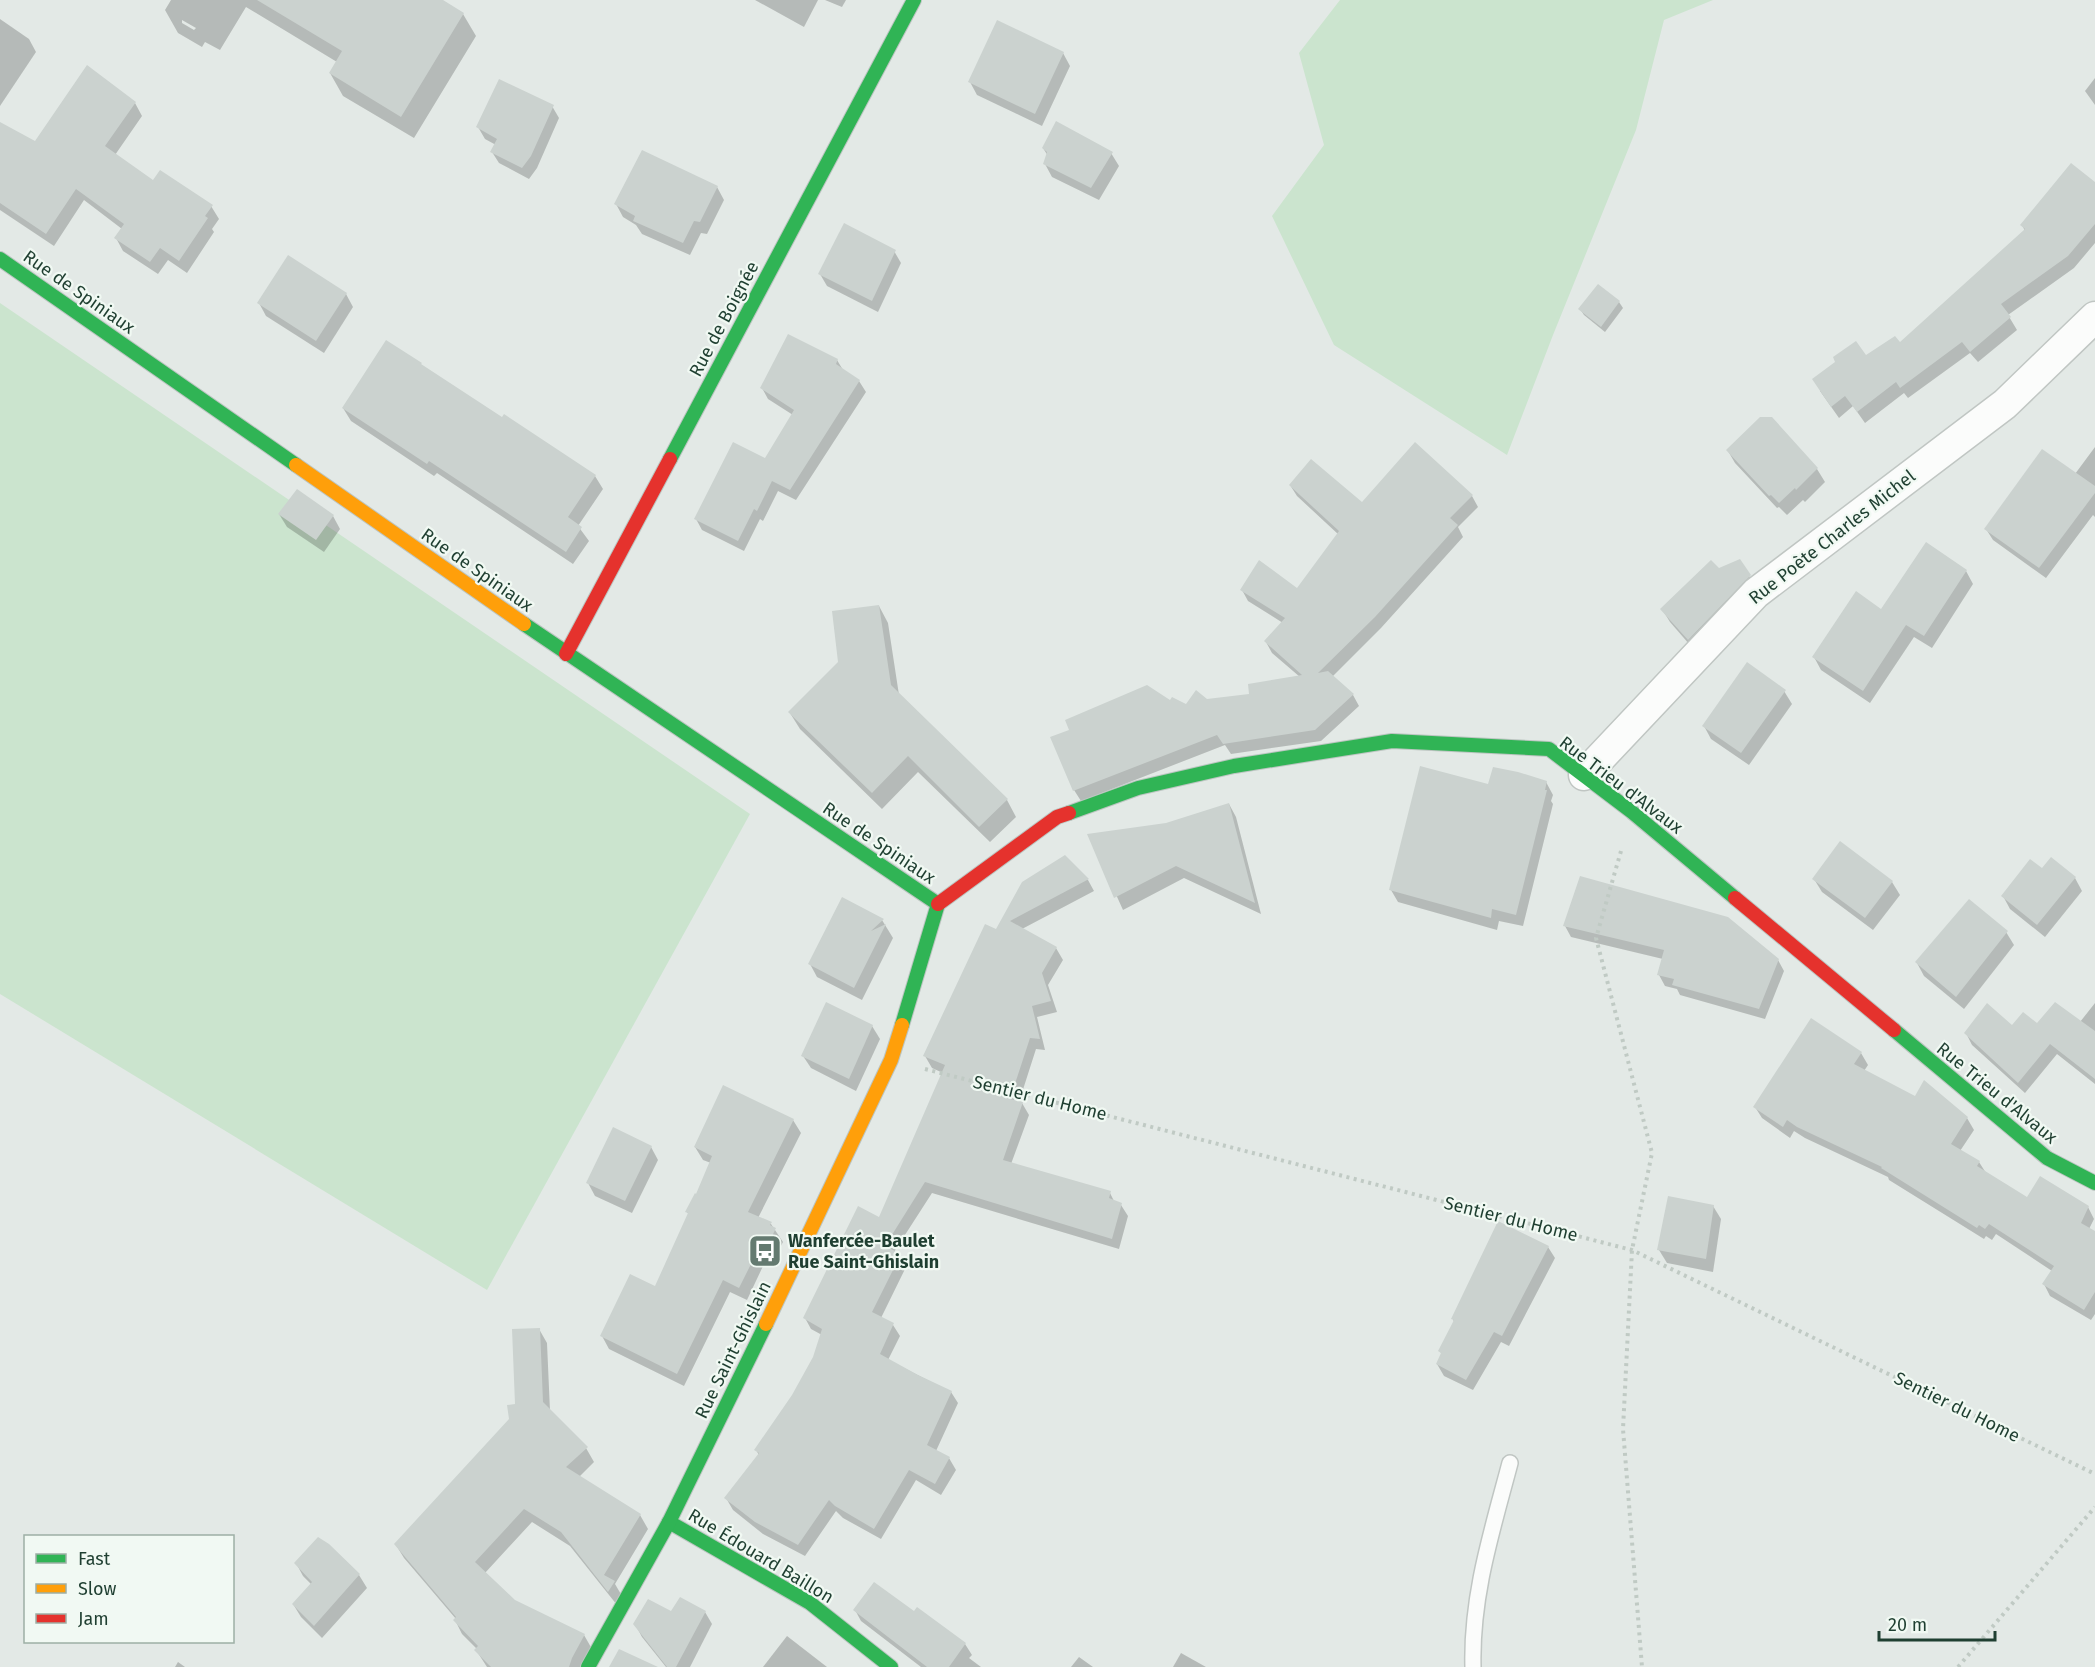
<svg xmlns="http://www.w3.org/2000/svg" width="2095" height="1667" viewBox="0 0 2095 1667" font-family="'Fira Sans',sans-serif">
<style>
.green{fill:#cbe4ce}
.shadow{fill:#0003;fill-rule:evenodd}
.building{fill:#cbd2cf}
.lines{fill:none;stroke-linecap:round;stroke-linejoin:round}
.lane-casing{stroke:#c0c6c3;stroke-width:18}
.street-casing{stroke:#c0c6c3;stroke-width:33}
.fast-casing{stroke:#bcc5c1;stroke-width:16}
.slow-casing{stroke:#bcc5c1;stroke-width:16}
.jam-casing{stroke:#bcc5c1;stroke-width:16}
.path{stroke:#c0cac4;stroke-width:4;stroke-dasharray:3 4.5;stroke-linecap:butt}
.lane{stroke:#fbfcfb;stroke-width:15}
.street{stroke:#fbfcfb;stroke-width:30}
.fast{stroke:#30b455;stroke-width:14}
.slow{stroke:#ff9f0a;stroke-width:14}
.jam{stroke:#e5322d;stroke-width:14}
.labels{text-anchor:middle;stroke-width:4.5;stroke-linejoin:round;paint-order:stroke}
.street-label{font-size:18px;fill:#1f3f31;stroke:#f1f9f3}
.poi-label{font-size:18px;font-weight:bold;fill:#1f3f31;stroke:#f1f9f3;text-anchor:start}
</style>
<rect width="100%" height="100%" fill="#e3e9e6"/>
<g class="green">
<path d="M1340,0H1713L1664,20L1636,130L1553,335L1507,455L1334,345L1272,216L1324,145L1299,53Z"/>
<path d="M0,303L750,814L487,1290L0,994Z"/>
</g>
<g class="shadow">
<path d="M171,0H440L463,14L476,36L414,138L343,96L330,73L337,62L246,7L220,50L205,42L202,47L178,33L165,10ZM182,20L196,28L194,30L182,23Z"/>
<path d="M755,0H818L804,27Z"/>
<path d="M825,0H846L842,7Z"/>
<path d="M0,19L29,39L36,52L0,106Z"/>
<path d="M1063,53L1070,66L1042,126L977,95L970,82Z"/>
<path d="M2095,78V105L2085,91Z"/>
<path d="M135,103L142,116L115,155L153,182L211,206L219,219L212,229L214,232L187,273L168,260L158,274L123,251L116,238L122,229L84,200L54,246L0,210V157Z"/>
<path d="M552,106L559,118L537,168L529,179L499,163L492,152L496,145L485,139L478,127Z"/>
<path d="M1043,148L1111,153L1119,166L1099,200L1052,177L1045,164L1048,156Z"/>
<path d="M2095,184V243L2074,268L2008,315L2017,330L1978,362L1970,353L1908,398L1904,393L1865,423L1853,406L1839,418L1820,391L1866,357L1900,345L2025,231L2022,225Z"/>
<path d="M717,187L724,200L707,234L701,233L690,255L642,234L636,225L623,217L616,204Z"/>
<path d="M894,251L901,263L878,312L827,286L820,274Z"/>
<path d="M1598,286L1619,302L1623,308L1605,332L1584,315L1580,309Z"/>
<path d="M346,294L353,307L324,353L266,316L259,303Z"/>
<path d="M837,360L843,370L859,381L866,392L796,500L778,491L763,521L760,519L744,551L702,530L696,519L766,460L793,415L768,399L762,388Z"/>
<path d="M343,408L503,419L505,416L595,476L603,489L578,526L589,541L573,564L437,473L434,476L351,421Z"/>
<path d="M1771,419L1817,469L1825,482L1805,502L1803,500L1787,515L1779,507L1777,508L1735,463L1728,451Z"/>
<path d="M2095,447V517L2093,515L2046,578L1993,540L1986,529L2075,474Z"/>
<path d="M1290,485L1362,504L1472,496L1478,507L1458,527L1463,537L1381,628L1332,677L1353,695L1359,706L1321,741L1231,754L1225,745L1081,801L1074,790L1170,702L1187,706L1207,701L1251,696L1300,677L1272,653L1266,642L1283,623L1248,601L1242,590H1297L1339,535L1297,496Z"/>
<path d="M279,514L333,516L340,529L324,552L287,527Z"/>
<path d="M1966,571L1973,584L1932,648L1914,637L1870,703L1821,670L1814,657L1882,611Z"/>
<path d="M1749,576L1757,589L1696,652L1670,622L1662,609Z"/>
<path d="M879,606L888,623L899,695L1007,800L1016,817L990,842L918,772L882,809L800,729L790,713L840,662Z"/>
<path d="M1784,691L1792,704L1749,765L1711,739L1704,726Z"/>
<path d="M1546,782L1553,795L1551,801L1553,804L1523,926L1499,921L1497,930L1398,902L1391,890L1489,786Z"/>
<path d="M1229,804L1236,817L1261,914L1184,878L1123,910L1089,835L1167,824Z"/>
<path d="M1064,857L1088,880L1094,891L1022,929L1056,948L1063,960L1048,985L1057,1012L1037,1017L1045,1050L1036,1049L1019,1102L1022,1103L1029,1115L1011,1164L1110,1193L1115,1203L1121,1205L1128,1216L1119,1249L932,1193L894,1252L899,1256L906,1267L881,1318L893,1325L900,1336L888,1360L951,1392L958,1403L936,1451L949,1458L956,1470L941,1495L916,1480L881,1539L843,1518L836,1511L805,1556L763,1534L733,1510L726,1498L759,1455L756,1450L793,1396L814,1357L822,1335L811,1329L805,1318L880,1219L943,1073L932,1068L925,1056L996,931Z"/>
<path d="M2042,870L2075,878L2082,891L2045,937L2010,909L2003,896Z"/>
<path d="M1814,879L1892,882L1900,895L1873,930L1822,892Z"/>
<path d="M882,920L893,938L862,1000L817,977L810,964Z"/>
<path d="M1565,926L1778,960L1784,971L1765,1019L1680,995L1677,989L1665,986L1659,975L1663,959L1571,937Z"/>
<path d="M2006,932L2014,945L1964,1009L1924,976L1917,963Z"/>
<path d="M2095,1003V1084L2057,1054L2025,1093L1972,1045L1966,1033L2012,1027L2080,1022Z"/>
<path d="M872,1026L880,1039L856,1091L811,1068L803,1056Z"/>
<path d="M1861,1053L1868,1065L1864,1071L1915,1098L1967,1118L1974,1130L1960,1151L1979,1162L1986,1173L2028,1199L2088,1207L2094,1219L2089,1229L2095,1233V1314L2091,1320L2050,1296L2044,1284L2052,1271L1996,1234L1992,1240L1986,1236L1984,1239L1889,1180L1888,1177L1805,1138L1794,1131L1790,1138L1762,1118L1755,1107Z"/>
<path d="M793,1120L801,1133L758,1218L771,1224L783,1242L770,1267L764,1264L747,1300L730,1292L684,1386L609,1349L602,1336L656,1288L689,1215L687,1212L697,1196L711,1163L703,1160L695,1147Z"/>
<path d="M651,1147L658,1160L632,1213L595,1196L588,1183Z"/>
<path d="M1713,1206L1721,1219L1713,1272L1667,1263L1659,1250Z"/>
<path d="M1548,1247L1555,1258L1509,1346L1501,1342L1473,1390L1444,1376L1437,1364L1442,1355L1440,1351L1454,1322L1453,1319Z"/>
<path d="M539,1329L547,1343L550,1411L586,1448L594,1462L579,1477L640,1515L648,1529L615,1584L622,1596L617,1605L570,1546L532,1522L485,1573L514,1602L584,1635L592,1649L582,1667H487L476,1650L477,1649L462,1634L455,1620L456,1619L404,1558L396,1545L511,1419Z"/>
<path d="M296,1563L359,1575L367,1588L322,1638L301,1617L293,1604L312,1585L303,1576Z"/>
<path d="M918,1609L965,1644L972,1655L969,1658L981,1667H921L861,1621L855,1610L915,1613Z"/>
<path d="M705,1612L712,1624L690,1667H666L642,1637L635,1624L671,1613Z"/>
<path d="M787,1636L827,1667H763Z"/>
<path d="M1181,1653L1206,1667H1173Z"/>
<path d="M1079,1657L1093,1667H1071Z"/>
<path d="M178,1662L185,1667H175Z"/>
</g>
<g class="building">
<path d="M257,0H443L464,13L401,117L329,73L342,51Z"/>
<path d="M997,20L1064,52L1035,114L968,82Z"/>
<path d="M87,65L136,102L105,146L153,180L160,170L213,205L205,216L208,218L179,261L160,248L150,262L114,238L124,224L76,189L46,234L0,203V122L35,141Z"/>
<path d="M499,79L554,105L531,156L522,168L490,152L497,139L476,127Z"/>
<path d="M1056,121L1113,152L1091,188L1043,164L1047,152L1042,148Z"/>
<path d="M642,150L718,186L700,222L694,221L683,243L633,221L635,216L614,204Z"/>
<path d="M2071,163L2095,182V224L2068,256L2001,304L2011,317L1970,352L1962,342L1900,388L1896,382L1857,412L1845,396L1831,407L1812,379L1835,362L1833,357L1856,341L1866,355L1895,336L1900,342L2025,229L2020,225Z"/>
<path d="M844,223L896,250L872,301L818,274Z"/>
<path d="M288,255L347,293L316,341L257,303Z"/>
<path d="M1598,284L1620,301L1601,327L1578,309Z"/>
<path d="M788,334L838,359L836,364L860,380L790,490L772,481L757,511L754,509L738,541L694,519L733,442L765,458L794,410L760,388Z"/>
<path d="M386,340L422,363L421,364L502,417L504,414L596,475L568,517L582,527L566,552L429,461L427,464L342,408Z"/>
<path d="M1760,417H1772L1818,468L1796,490L1795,488L1779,503L1771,495L1769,496L1726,450Z"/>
<path d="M1415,442L1473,495L1450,518L1458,525L1375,617L1318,673L1328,671L1354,694L1315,730L1223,744L1217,735L1073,791L1050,737L1069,730L1065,720L1147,685L1170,700L1172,697L1186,704L1196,690L1207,699L1249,694L1248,684L1302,675L1264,641L1285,618L1240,590L1259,560L1297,588L1339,531L1289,485L1311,459L1362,502Z"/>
<path d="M2042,449L2095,486V493L2039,568L1984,529Z"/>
<path d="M297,489L334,515L316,540L278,514Z"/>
<path d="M1926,542L1967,570L1924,636L1906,625L1863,691L1812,657L1856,591L1881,609Z"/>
<path d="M1740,559L1751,575L1688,640L1660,609L1711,560L1719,568Z"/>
<path d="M879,605L891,685L1008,799L979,827L908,756L872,793L788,712L838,662L832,611Z"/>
<path d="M1747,662L1786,690L1741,753L1702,726Z"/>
<path d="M1420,766L1488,784L1493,767L1518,772L1547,781L1545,790H1547L1516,915L1492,909L1491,918L1389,890Z"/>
<path d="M1229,803L1255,903L1176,866L1114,898L1087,834L1166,823Z"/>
<path d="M1840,841L1893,881L1865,918L1812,879Z"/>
<path d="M1065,855L1089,879L1010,921L1057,947L1042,973L1051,1001L1032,1006L1040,1039L1030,1038L1010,1099L1023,1102L1003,1160L1111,1191L1109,1198L1122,1203L1112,1239L925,1182L885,1246L901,1254L872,1312L894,1323L880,1354L918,1375L952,1391L927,1445L950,1457L935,1484L909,1470L874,1529L835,1506L829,1500L798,1545L755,1522L724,1498L759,1453L754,1450L792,1395L813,1357L822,1329L803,1318L858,1206L879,1217L945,1065L923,1056L985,924L996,929L1022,882Z"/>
<path d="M2051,857L2076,877L2037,925L2001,896L2030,859L2042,868Z"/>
<path d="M1580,876L1728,917L1779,959L1759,1009L1672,985L1674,979L1657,975L1664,950L1563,926Z"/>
<path d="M842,897L884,919L871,931L886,924L854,988L808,964Z"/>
<path d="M1969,899L2008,931L1956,997L1915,962Z"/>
<path d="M826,1002L873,1025L849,1079L801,1056Z"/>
<path d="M2055,1002L2095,1031V1079L2050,1044L2018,1083L1964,1033L1987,1003L2012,1025L2023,1012L2037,1023Z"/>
<path d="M1811,1018L1862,1052L1854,1064L1915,1096L1924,1080L1968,1117L1951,1144L1980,1161L1977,1166L2027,1197L2040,1176L2089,1206L2081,1223L2095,1231V1292L2084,1310L2042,1284L2054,1266L1989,1224L1985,1229L1979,1225L1977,1228L1881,1168L1882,1167L1797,1127L1787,1120L1783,1127L1753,1107Z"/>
<path d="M723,1085L794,1119L748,1212L772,1222L770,1225L776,1228L763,1255L757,1252L739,1288L723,1280L677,1374L600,1336L630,1274L655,1286L688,1213L685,1212L695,1193L696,1194L712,1156L694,1147Z"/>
<path d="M613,1127L652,1146L625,1201L586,1183Z"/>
<path d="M1668,1196L1714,1205L1706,1259L1657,1250Z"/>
<path d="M1498,1221L1549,1246L1502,1336L1494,1332L1466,1380L1436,1364L1441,1353L1438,1351L1454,1320L1451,1319Z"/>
<path d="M540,1328L543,1402L588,1447L566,1467L641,1514L604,1575L615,1581L608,1592L561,1532L524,1509L475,1562L515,1600L585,1634L572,1658L569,1667H491L474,1650L478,1646L453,1620L456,1617L394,1544L509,1419L507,1405L515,1404L512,1329Z"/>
<path d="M318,1537L329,1544L360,1574L314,1626L292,1604L312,1582L294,1563Z"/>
<path d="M874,1582L914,1611L917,1607L966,1643L949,1667H927L853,1610Z"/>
<path d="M680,1597L706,1611L676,1667H667L633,1624L648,1599L671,1611Z"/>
<path d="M619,1649L658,1667H609Z"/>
</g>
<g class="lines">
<defs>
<path id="lane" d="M1473,1667C1471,1596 1492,1531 1510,1463"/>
<path id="street" d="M1584,775L1756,593L2005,404L2095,317"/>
<g id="fast">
<path d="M0,259L296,465"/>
<path d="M670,459L914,0"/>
<path d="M524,624L938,904"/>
<path d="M1069,813L1138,788L1234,766L1392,741L1549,749L1632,812L1735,898"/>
<path d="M902,1025L938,904"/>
<path d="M1894,1030L2047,1158L2095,1183"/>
<path d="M669,1522L810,1603L891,1667"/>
<path d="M588,1667L669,1522L766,1324"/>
</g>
<g id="slow">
<path d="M296,465L524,624"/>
<path d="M766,1324L891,1060L902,1025"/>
</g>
<g id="jam">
<path d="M566,654L670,459"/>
<path d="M1735,898L1894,1030"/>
<path d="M938,904L1057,817L1069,813"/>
</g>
</defs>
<use href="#lane" class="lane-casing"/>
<use href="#street" class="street-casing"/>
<use href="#fast" class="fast-casing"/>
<use href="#slow" class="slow-casing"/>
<use href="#jam" class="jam-casing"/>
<g class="path">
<path d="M1621,851L1596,938L1652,1153L1632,1250L1623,1429L1642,1667"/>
<path d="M925,1069L1632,1250L2095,1474"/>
<path d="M1958,1667L2095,1507"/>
</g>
<use href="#lane" class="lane"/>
<use href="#street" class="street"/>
<use href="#fast" class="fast"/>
<use href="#slow" class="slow"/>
<use href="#jam" class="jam"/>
</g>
<defs>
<symbol id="bus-square" viewBox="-11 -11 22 22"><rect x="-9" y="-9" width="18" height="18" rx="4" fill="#647a70" stroke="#f1f9f3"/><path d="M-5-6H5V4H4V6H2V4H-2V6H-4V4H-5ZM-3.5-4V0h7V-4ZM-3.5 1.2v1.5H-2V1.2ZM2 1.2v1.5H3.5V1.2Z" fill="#fff"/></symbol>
</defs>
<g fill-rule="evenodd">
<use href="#bus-square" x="746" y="1232" width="38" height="38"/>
</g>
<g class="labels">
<g class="street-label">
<text transform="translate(79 292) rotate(35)" y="6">Rue de Spiniaux</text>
<text transform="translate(724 319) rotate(-62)" y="6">Rue de Boignée</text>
<text transform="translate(1832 537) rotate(-38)" y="6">Rue Poète Charles Michel</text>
<text transform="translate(477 570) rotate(35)" y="6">Rue de Spiniaux</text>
<text transform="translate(1621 785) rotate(37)" y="6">Rue Trieu d'Alvaux</text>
<text transform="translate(879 843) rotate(34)" y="6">Rue de Spiniaux</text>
<text transform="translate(1997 1093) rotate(39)" y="6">Rue Trieu d'Alvaux</text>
<text transform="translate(1040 1098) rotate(14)" y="6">Sentier du Home</text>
<text transform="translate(1511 1219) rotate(14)" y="6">Sentier du Home</text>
<text transform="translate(733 1350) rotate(-64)" y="6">Rue Saint-Ghislain</text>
<text transform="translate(1957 1407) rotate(26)" y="6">Sentier du Home</text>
<text transform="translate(761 1556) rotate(31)" y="6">Rue Édouard Baillon</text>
</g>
<g class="poi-label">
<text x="788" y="1247">Wanfercée-Baulet<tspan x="788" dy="21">Rue Saint-Ghislain</tspan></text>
</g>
</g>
<rect x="24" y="1535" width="210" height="108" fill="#f1f9f3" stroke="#9dafa5" stroke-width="1.5"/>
<rect x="36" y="1554" width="30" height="9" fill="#30b455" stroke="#9dafa5" stroke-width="1.5"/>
<text x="78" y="1565" font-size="18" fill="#1f3f31">Fast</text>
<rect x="36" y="1584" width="30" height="9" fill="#ff9f0a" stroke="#9dafa5" stroke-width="1.5"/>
<text x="78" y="1595" font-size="18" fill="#1f3f31">Slow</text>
<rect x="36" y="1614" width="30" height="9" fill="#e5322d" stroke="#9dafa5" stroke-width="1.5"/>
<text x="78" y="1625" font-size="18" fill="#1f3f31">Jam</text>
<path d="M1879 1631v9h116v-9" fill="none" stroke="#1f3f31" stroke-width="3"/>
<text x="1888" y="1631" font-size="18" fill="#1f3f31" stroke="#f1f9f3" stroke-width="4.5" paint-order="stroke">20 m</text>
</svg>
